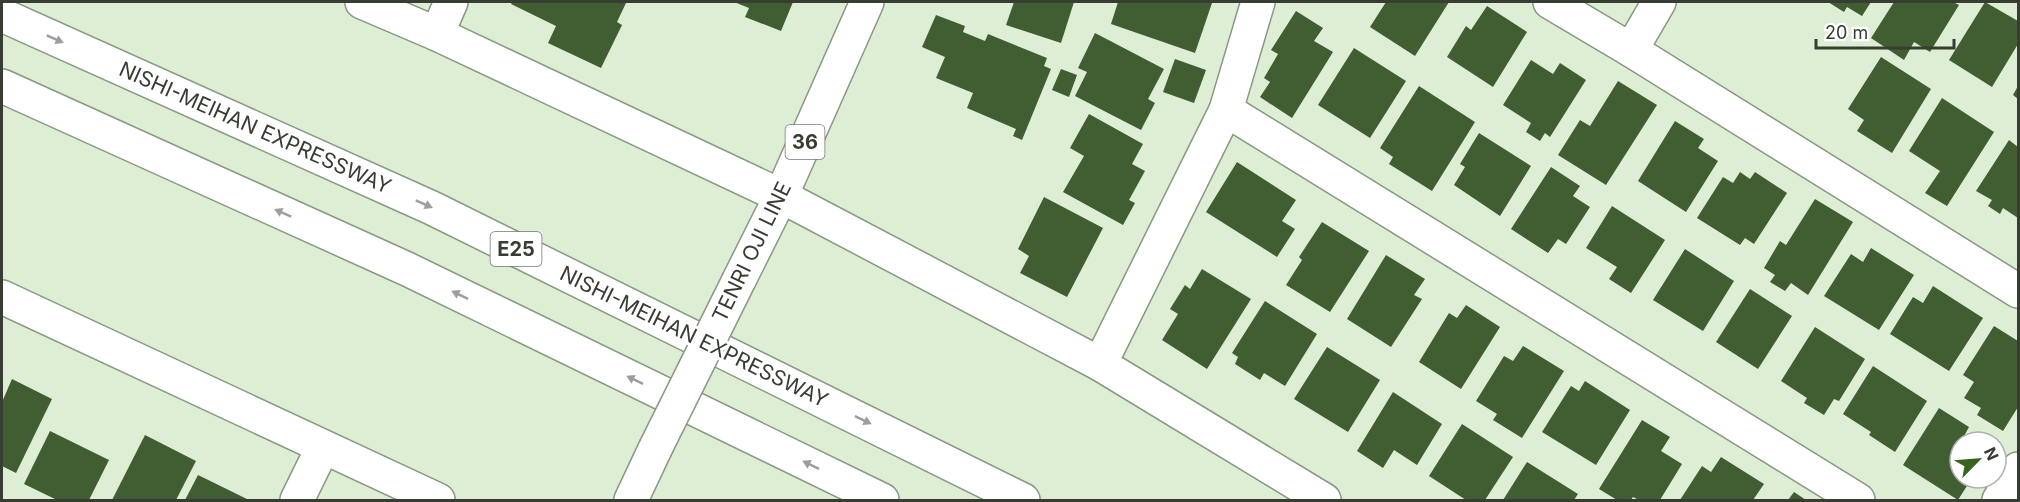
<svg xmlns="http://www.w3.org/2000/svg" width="2020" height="502" viewBox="0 0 2020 502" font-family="Inter,sans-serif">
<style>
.building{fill:#415d32}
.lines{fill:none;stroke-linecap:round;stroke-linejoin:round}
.minor-casing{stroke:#889881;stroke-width:36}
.major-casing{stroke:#889881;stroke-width:36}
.highway-casing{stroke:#889881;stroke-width:36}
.minor{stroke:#fff;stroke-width:33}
.major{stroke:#fff;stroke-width:33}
.highway{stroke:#fff;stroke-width:33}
.major-bridge-casing{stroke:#889881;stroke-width:36;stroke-linecap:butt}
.major-bridge{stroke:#fff;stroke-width:33}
.oneway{fill:#9b9e99}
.labels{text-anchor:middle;stroke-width:6;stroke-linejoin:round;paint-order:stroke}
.shield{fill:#fff;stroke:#737770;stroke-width:1.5}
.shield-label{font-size:20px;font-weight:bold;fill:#373d33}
.street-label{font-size:21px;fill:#373d33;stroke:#fff}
</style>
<rect width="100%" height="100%" fill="#ddeed5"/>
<g class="building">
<path d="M512,2H623L626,3L617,22L622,25L601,68L548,43L556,26L511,4Z"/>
<path d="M734,2H793L781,31L745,17L749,8Z"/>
<path d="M1014,2H1074L1061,43L1006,25Z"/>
<path d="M1118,2H1208L1212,3L1195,53L1111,24Z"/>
<path d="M1386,2H1449L1415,56L1370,27Z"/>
<path d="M1828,2H1871L1862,16L1847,7L1844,12Z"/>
<path d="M1894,2H1953L1959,5L1930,52L1914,42L1904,60L1871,38Z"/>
<path d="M1985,2L2018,21V44L1992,87L1949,60Z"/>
<path d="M1487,6L1527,32L1493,87L1447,57L1466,26L1471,30Z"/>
<path d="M1296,11L1323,28L1314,41L1333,52L1292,118L1260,97L1270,82L1264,78L1278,54L1271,50Z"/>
<path d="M936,15L965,26L963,32L985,41L988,34L1047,58L1044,66L1051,69L1022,140L1013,136L1016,129L967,108L973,93L936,78L945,57L922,47Z"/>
<path d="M1095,33L1164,69L1148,99L1155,103L1141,130L1075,96L1087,72L1078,68Z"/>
<path d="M1354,48L1406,81L1370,138L1318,105Z"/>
<path d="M1881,57L1931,89L1892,153L1857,131L1864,120L1848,109Z"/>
<path d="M1175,59L1206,70L1194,103L1163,92Z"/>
<path d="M1531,60L1553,74L1560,63L1586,80L1550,137L1545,133L1540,141L1526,132L1531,123L1503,105Z"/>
<path d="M1061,69L1077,75L1069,97L1052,90Z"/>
<path d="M1618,81L1657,105L1606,185L1558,155L1580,120L1590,126Z"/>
<path d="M1419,86L1475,122L1432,191L1389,164L1393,157L1380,148Z"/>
<path d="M2018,86V99L2013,95Z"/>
<path d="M1942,98L1994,132L1947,206L1925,193L1940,171L1909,151Z"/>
<path d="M1089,114L1143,144L1132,164L1145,171L1129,200L1135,203L1123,225L1063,192L1084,156L1070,148Z"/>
<path d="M1675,121L1704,139L1698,148L1718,161L1686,212L1638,181Z"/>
<path d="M1479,133L1531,166L1500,216L1454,185L1465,167L1460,164Z"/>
<path d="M2009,140L2018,147V218L2003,208L2000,214L1988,206L1992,200L1976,191Z"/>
<path d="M1237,162L1296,200L1282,221L1295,229L1277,257L1206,212Z"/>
<path d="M1551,167L1580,186L1573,196L1590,207L1566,244L1558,239L1548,253L1511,229Z"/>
<path d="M1740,172L1750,179L1755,172L1787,193L1754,244L1745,238L1740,245L1697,218L1723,177L1733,183Z"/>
<path d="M1044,197L1103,228L1067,297L1020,273L1029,256L1018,249Z"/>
<path d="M1815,199L1853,222L1808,295L1791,283L1785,291L1770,282L1775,275L1764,268L1780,241L1786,245Z"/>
<path d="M1612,206L1665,240L1631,293L1609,279L1617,267L1586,248Z"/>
<path d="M1322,222L1369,251L1330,312L1286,285L1302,260L1299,257Z"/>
<path d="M1871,248L1914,275L1879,330L1824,296L1851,254L1863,262Z"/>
<path d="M1685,249L1734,281L1703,331L1653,300Z"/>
<path d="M1386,255L1425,279L1414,295L1422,299L1391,347L1347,319Z"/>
<path d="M1202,269L1251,299L1207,369L1162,340L1178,314L1170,309L1185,285L1190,289Z"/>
<path d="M1933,286L1983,318L1949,371L1890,334L1913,297L1923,303Z"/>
<path d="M1750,289L1792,316L1758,369L1716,342Z"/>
<path d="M1265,301L1317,334L1285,386L1264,373L1260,380L1235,364L1238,357L1232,353Z"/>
<path d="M1466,305L1500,327L1461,389L1419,362L1449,313L1457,318Z"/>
<path d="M1994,326L2018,341V407L2003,431L1977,415L1981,408L1964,398L1974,382L1963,375Z"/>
<path d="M1815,327L1865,359L1839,401L1834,399L1824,415L1804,403L1807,398L1781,381Z"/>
<path d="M1523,346L1564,371L1522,438L1493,420L1497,414L1476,401L1504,356L1513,361Z"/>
<path d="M1327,347L1380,380L1348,432L1294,399Z"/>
<path d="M1873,366L1927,401L1895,452L1869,435L1871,432L1843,414Z"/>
<path d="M12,379L52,399L16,473L2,466V402Z"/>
<path d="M1585,381L1630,410L1596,465L1542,432L1571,386L1579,391Z"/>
<path d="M1393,392L1442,424L1417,465L1394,450L1383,468L1357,451Z"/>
<path d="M1939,408L1969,427L1963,438L1969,442H1960V478H1972L1958,500L1903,465Z"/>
<path d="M1642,420L1670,437L1661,451L1682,464L1660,500H1639L1633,497L1631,500H1617L1599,489Z"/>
<path d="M1462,424L1513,457L1485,500H1466L1429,476Z"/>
<path d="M50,431L109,460L89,500H57L24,484Z"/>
<path d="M145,435L196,461L176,500H112Z"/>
<path d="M1721,457L1764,484L1753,500H1680L1702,466L1711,472Z"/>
<path d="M1527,462L1578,494L1574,500H1503Z"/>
<path d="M198,475L249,500H185Z"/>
<path d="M1794,492L1806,500H1788Z"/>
</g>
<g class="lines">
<defs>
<g id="minor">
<path d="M362,2L437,34L781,196L1100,364L1324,500"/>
<path d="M1550,2L1631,50L2018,291"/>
<path d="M437,34L451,2"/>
<path d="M1631,50L1659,2"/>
<path d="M1226,110L1858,500"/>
<path d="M2,297L438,500"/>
<path d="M1100,364L1226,110L1258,2"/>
<path d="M297,500L323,447"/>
<path d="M1999,500L2018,469"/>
</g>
<g id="major">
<path d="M739,280L781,196L867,2"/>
<path d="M631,500L655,449"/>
</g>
<g id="highway">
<path d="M2,15L432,208L1023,500"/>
<path d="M2,86L407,269L882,500"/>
</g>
</defs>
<use href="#minor" class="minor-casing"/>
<use href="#major" class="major-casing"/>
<use href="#highway" class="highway-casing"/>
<use href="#minor" class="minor"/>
<use href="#major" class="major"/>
<use href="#highway" class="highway"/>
<defs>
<path id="major-bridge" d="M655,449L739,280"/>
</defs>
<use href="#major-bridge" class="major-bridge-casing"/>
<use href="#major-bridge" class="major-bridge"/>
</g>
<defs><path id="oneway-solid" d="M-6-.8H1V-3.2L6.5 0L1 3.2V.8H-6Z" transform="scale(1.5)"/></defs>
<g class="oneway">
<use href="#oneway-solid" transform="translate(55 39) rotate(24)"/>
<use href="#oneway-solid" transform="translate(424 204) rotate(24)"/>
<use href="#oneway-solid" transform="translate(283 213) rotate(-156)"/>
<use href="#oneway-solid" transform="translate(460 295) rotate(-154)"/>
<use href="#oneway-solid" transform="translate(635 380) rotate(-154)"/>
<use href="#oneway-solid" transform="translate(863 420) rotate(26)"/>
<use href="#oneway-solid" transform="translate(811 465) rotate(-154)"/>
</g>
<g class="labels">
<g class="shield">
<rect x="785.5" y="125" width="39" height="34" rx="4.5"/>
<rect x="490.5" y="232" width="51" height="34" rx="4.5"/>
</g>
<g class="shield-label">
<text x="805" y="149">36</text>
<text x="516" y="256">E25</text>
</g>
<g class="street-label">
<text transform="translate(255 128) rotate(24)" y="7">NISHI-MEIHAN EXPRESSWAY</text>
<text transform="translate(752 252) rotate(-64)" y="7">TENRI OJI LINE</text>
<text transform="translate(694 337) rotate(26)" y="7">NISHI-MEIHAN EXPRESSWAY</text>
</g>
</g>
<rect width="2020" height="502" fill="none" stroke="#373d33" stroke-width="6"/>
<g transform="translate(1978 460) rotate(65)"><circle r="28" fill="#ffffff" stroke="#afb1ad" stroke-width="1.5"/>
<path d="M0-4.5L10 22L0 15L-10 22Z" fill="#39631f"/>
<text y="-9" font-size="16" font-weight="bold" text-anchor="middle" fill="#373d33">N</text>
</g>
<path d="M1816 39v9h138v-9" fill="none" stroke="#373d33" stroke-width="3"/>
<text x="1825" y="39" font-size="18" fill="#373d33" stroke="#ffffff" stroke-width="4.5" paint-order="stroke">20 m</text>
</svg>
